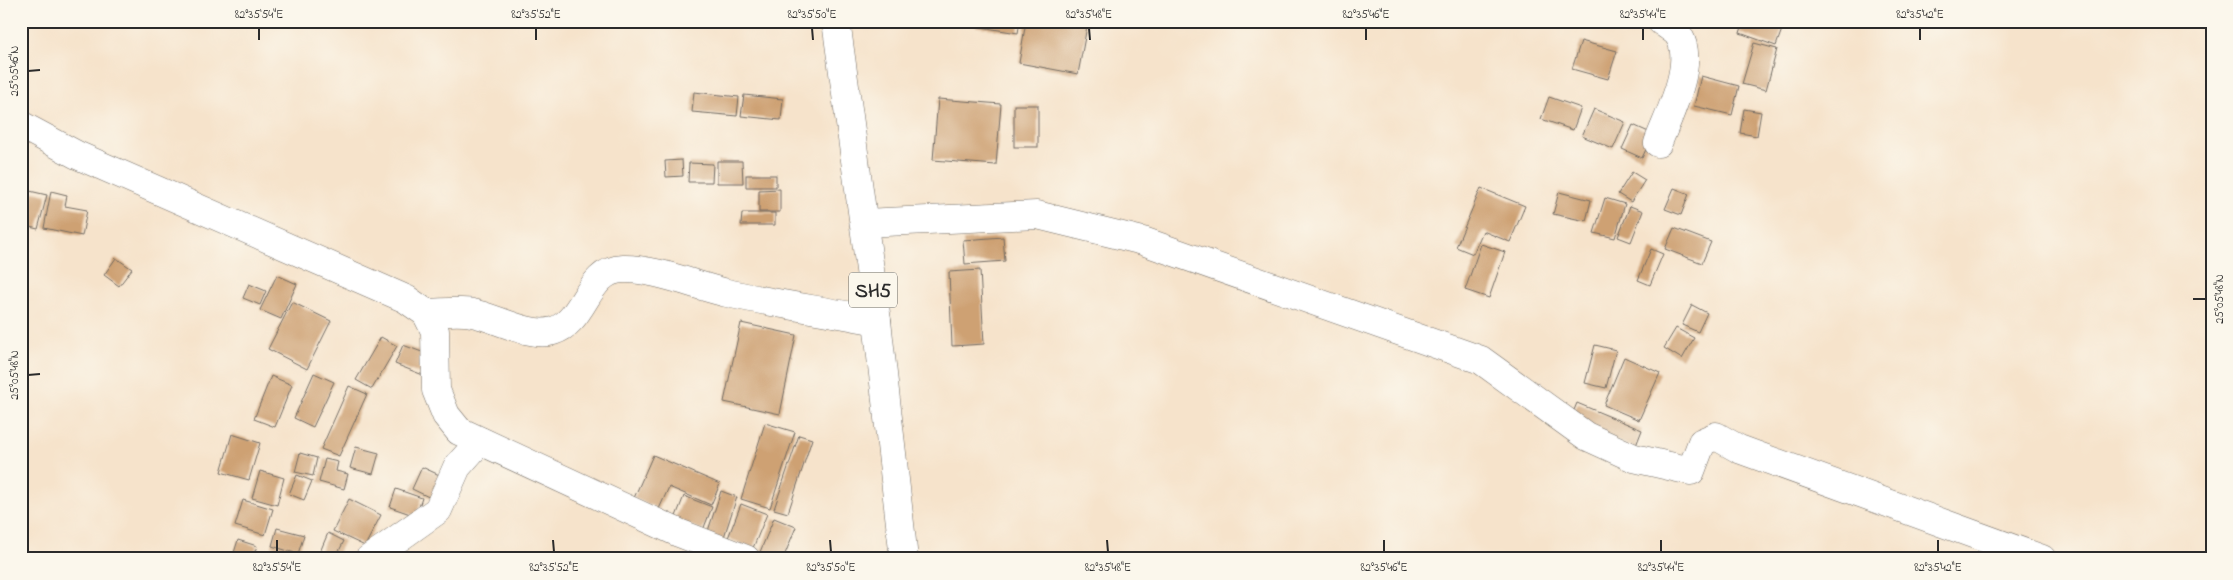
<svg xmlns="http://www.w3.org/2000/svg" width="2233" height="580" viewBox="0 0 2233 580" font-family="'Indie Flower',sans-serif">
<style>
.building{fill:#cea173}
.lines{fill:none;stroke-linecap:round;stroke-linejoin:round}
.minor-casing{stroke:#726b63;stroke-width:29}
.primary-casing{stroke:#726b63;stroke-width:29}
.minor{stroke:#fff;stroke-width:28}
.primary{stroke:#fff;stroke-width:28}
.ticks{fill:none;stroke:#2b2b2b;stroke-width:2}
.labels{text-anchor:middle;stroke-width:4;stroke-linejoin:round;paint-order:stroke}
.shield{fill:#fbf7ec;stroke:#696865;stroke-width:1}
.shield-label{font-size:20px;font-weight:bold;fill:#2b2b2b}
.neatline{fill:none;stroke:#2b2b2b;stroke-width:2}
.ticks-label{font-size:12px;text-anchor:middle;fill:#2b2b2b}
</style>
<rect width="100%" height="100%" fill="#fbf7ec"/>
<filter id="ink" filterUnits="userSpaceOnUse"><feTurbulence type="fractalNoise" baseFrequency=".02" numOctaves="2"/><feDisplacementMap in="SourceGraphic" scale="10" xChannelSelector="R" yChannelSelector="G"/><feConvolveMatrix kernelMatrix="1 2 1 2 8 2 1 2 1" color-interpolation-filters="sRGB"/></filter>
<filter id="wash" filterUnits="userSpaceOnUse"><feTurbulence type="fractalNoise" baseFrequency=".0096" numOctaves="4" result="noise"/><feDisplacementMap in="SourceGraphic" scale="20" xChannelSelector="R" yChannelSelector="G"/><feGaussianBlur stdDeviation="1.12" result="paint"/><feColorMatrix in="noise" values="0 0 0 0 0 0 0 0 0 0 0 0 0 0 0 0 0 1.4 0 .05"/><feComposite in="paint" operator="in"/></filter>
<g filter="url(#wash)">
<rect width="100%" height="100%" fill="#f6e3cb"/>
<g id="blocks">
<g class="building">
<path d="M943,21H1020L1018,33Z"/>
<path d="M1026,21H1088L1078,74L1019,63Z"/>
<path d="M1744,21H1785L1776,46L1740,33Z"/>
<path d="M1581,41L1617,51L1608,79L1572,69Z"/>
<path d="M1754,43L1777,49L1766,90L1742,84Z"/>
<path d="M1701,76L1739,86L1732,115L1694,106Z"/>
<path d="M694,92L739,97L737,116L692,112Z"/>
<path d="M744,95L783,99L781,120L741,116Z"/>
<path d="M1549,97L1581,108L1573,130L1541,119Z"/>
<path d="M938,99L1001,104L996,165L933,160Z"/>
<rect x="1014" y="105" width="24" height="42"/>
<path d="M1594,109L1625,122L1613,149L1582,136Z"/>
<path d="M1744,109L1761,112L1757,136L1740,133Z"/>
<path d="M1633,125L1653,134L1642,158L1622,149Z"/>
<path d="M682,160L683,176L666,177L665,161Z"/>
<path d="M717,161H742L743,183H717Z"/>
<path d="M689,163L713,164L712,182H688Z"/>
<path d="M1632,172L1645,180L1631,202L1618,194Z"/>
<rect x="746" y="175" width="30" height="12"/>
<path d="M1481,188L1525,206L1510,242L1483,231L1473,254L1456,247Z"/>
<path d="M1674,188L1689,194L1681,215L1665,209Z"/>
<path d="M21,189L47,195L38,229L21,225Z"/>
<path d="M780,189V212H759V190Z"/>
<path d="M51,191L67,195L65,206L87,210L82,236L44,228Z"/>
<path d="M1559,192L1591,200L1586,221L1553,214Z"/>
<path d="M1605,198L1625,204L1615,238L1594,233Z"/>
<path d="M1630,206L1643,211L1631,242L1618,237Z"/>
<path d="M742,213H775V225H741Z"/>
<path d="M1674,228L1711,242L1702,263L1665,249Z"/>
<path d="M1003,237L1005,261L965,264L963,240Z"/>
<path d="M1481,244L1505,252L1489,298L1465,290Z"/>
<path d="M1651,249L1663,254L1650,285L1638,280Z"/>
<path d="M116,258L132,269L119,286L104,275Z"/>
<path d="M980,270L984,344L952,346L949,272Z"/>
<path d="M277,275L297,284L281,319L260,310Z"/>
<path d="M249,284L266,291L260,305L243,298Z"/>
<path d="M292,302L331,321L307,369L268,349Z"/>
<path d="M1692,305L1707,313L1698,332L1682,325Z"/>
<path d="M741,323L796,335L780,414L724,402Z"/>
<path d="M1676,328L1694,338L1682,359L1664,348Z"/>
<path d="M381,337L397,346L372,389L356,380Z"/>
<path d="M403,345L430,355L423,375L395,364Z"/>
<path d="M1595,345L1616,350L1606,388L1585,383Z"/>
<path d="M1624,357L1660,373L1639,420L1604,405Z"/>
<path d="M314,373L334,382L313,427L294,418Z"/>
<path d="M271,376L292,385L275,427L254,419Z"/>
<path d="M349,386L367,394L339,456L321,449Z"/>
<path d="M1577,403L1642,430L1635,448L1569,422Z"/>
<path d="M765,423L795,432L770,508L741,499Z"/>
<path d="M232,434L260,443L249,480L221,472Z"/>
<path d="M799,435L812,439L788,513L774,509Z"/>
<path d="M356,447L379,453L373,474L350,468Z"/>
<path d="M300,453L317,458L313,476L295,472Z"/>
<path d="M653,455L720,484L711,505L669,487L659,509L634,498Z"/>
<path d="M325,459L338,462L336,471L348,474L344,489L319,482Z"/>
<path d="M422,467L448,479L437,501L412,489Z"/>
<path d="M260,471L284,478L277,505L252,498Z"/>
<path d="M297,475L312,481L304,500L289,494Z"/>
<path d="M396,489L422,498L416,516L390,507Z"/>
<path d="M721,491L737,497L723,540L707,534Z"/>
<path d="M684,496L712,507L703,530L675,519Z"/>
<path d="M349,499L381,515L365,546L333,531Z"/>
<path d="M243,500L273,509L265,535L235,526Z"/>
<path d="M741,504L767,514L753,548L728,538Z"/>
<path d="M774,518L796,527L783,559H775L760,552Z"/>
<path d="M277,528L304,535L298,554L272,546Z"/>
<path d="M328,533L344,541L335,559H317Z"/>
<path d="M238,540L257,546L252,559H232Z"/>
</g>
</g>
</g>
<g filter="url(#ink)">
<use href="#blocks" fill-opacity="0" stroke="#726b63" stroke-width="1"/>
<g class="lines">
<defs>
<g id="minor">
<path d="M21,125L77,155L406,299L426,313L435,331L436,390L446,415L459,431L679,533L746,559"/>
<path d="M1658,143C1668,116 1698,60 1677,33C1673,29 1666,25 1661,21"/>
<path d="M864,223L1037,215L1143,241L1481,360L1586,436L1634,458L1691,471L1702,442L1716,436L1739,449L2042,559"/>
<path d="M426,313C441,313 458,310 472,313C495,317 529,338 553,331C586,321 586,270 623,269C653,268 697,286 727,293C776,304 827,311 877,321"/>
<path d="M369,559L438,510L457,467L480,441"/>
</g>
<path id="primary" d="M836,21L877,321L904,559"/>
</defs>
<use href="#minor" class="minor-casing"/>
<use href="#primary" class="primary-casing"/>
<use href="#minor" class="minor"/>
<use href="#primary" class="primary"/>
</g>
</g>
<path class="ticks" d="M259,28V40M536,28V40M812,28L813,40M1089,28L1090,40M1366,28V40M1643,28V40M1920,28V40M28,71L40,70M2193,299H2206M28,375L40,374M277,540V552M553,540L554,552M830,540L831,552M1107,540L1108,552M1384,540V552M1661,540V552M1938,540V552"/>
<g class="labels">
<rect class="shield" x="849" y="272.5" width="48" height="35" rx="4"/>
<g class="shield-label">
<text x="873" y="297">SH5</text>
</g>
</g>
<rect width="2233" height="580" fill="none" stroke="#fbf7ec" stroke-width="55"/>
<rect x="28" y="28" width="2178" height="524" class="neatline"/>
<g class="ticks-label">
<text x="259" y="18">82°35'54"E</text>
<text x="536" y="18">82°35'52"E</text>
<text x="812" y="18">82°35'50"E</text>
<text x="1089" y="18">82°35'48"E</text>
<text x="1366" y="18">82°35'46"E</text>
<text x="1643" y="18">82°35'44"E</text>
<text x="1920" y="18">82°35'42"E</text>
<text transform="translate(14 71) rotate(-90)" y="4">25°05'46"N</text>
<text transform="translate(2219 299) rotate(-90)" y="4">25°05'48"N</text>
<text transform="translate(14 375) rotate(-90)" y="4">25°05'48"N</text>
<text x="277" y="571">82°35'54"E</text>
<text x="554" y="571">82°35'52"E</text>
<text x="831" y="571">82°35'50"E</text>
<text x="1108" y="571">82°35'48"E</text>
<text x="1384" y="571">82°35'46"E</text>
<text x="1661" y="571">82°35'44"E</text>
<text x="1938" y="571">82°35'42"E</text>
</g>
</svg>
